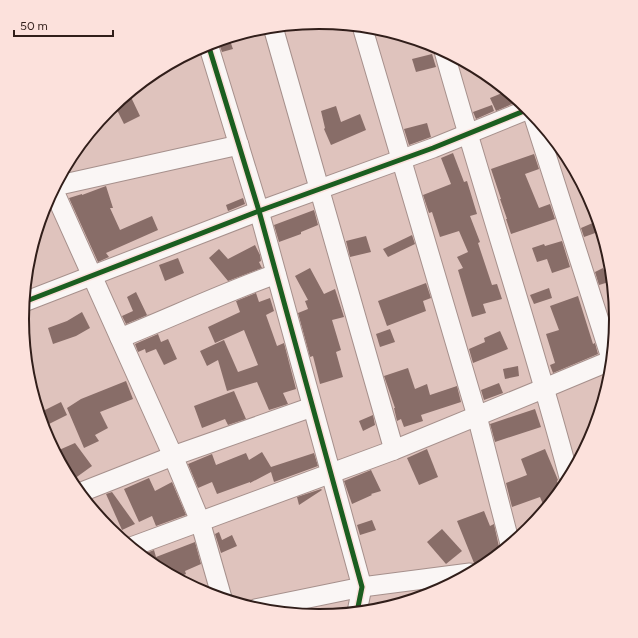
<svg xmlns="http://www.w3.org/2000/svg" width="638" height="638" viewBox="0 0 638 638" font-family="Figtree,sans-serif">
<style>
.building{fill:#886d68}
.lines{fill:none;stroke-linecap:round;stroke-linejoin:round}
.minor-casing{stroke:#a6908c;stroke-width:21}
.minor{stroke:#faf6f5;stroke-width:19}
.cycleway-casing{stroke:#fce1dc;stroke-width:8}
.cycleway{stroke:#1b5e20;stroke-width:5}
.rim{fill:none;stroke:#311e1a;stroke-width:2}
</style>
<rect width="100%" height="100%" fill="#dfc3bd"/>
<g class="building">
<path d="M229,38L233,49L222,52L218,41Z"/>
<path d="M432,54L436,67L416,72L412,59Z"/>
<path d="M507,91L519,101L496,111L490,98Z"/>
<path d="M129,93L140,116L124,124L114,104Z"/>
<path d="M492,105L494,111L476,119L473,112Z"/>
<path d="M336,106L341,122L360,114L366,130L331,145L324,129L325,128L321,111Z"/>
<path d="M427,123L431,137L409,145L404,129Z"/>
<path d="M453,153L464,182L467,181L477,214L470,216L480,242L478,243L492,285L497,284L502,299L483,304L486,313L472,317L458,270L463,268L457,257L468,252L459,231L440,237L432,212L429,213L423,195L451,184L441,158Z"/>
<path d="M534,154L539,169L525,174L539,208L550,204L555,219L511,234L506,219H507L500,199H501L491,169Z"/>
<path d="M106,186L113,208H110L120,230L152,216L158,230L106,253L109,257L98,262L69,198L82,194V195Z"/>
<path d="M243,198L245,204L228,211L226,205Z"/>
<path d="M314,210L318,225L301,232V234L279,242L274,225Z"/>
<path d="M595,222L598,232L584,237L581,228Z"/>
<path d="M412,235L415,244L388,257L383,249Z"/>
<path d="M366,236L371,252L350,257L346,241Z"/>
<path d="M562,241L570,267L552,273L547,259L537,262L532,248L544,244L545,246Z"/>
<path d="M255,245L260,255L261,261L259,262L262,268L228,281L209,258L219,249L228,259Z"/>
<path d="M178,258L184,273L165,281L159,265Z"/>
<path d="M310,268L324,294L335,289L344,317L332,320L341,350L336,352L343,377L320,384L313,356L310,357L298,313L308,309L305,301L308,300L295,276Z"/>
<path d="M603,268L609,282L599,285L595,272Z"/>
<path d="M426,283L431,298L423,301L426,311L387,326L378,301Z"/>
<path d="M549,288L552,298L534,304L530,295Z"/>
<path d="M136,292L147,315L150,314L126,324L122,316L133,311L127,297Z"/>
<path d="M256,293L259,302L270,298L274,311L266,315L277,346L284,343L296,389L283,393L288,404L269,410L257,382L227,391L218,360L207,366L200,351L224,340L238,372L258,365L244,330L215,343L208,327L240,312L236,301Z"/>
<path d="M578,296L593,344L595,343L598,354L553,373L550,365L555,363L546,334L559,330L550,306Z"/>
<path d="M82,312L90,328L76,336L53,344L48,328L67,321Z"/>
<path d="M390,329L395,342L380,347L376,334Z"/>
<path d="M500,331L508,349L473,363L469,349L485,342L484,338Z"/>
<path d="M158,334L161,342L168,339L177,359L164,365L156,349L146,353L145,349L138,352L135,344Z"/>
<path d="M518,366L519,376L505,379L503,369Z"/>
<path d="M408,368L415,389L427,384L430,395L457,386L461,402L421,415L423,421L404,427L401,419L397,421L394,408H395L384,376Z"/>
<path d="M126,381L133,399L100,412L108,428L95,435L99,441L84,448L67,408L81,399Z"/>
<path d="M499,383L503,393L484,400L481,390Z"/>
<path d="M234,391L246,419L228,425L225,419L202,428L194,406Z"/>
<path d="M61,402L67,415L43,427L39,413Z"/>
<path d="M535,409L541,427L495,442L490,424Z"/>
<path d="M373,415L375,425L363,431L359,421Z"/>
<path d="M75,443L92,466L74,479L63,464L64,463L59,450Z"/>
<path d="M427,449L438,477L419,485L407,458Z"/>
<path d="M545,449L558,480L557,481L561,491L545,509L540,497L512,507L506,483L527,475L521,459Z"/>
<path d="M262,452L271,467L314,453L318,466L274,482L271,472L250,483V482L217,494L212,482L198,488L188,464L212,454L216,465L246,453L249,460Z"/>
<path d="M371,470L381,491L371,494L372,495L352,504L344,481Z"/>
<path d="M149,478L155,491L172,482L186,515L156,526L152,516L139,522L124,489Z"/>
<path d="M321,489L322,490L299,505L297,497Z"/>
<path d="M112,492L135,524L122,530L106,494Z"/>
<path d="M484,511L490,526L494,524L499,547L502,551L480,568L474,563L457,521Z"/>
<path d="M372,520L376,530L360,535L357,525Z"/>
<path d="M442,529L462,551L446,564L427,542Z"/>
<path d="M219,532L222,540L232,535L237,546L221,553L215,534Z"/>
<path d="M195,542L201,564L185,571L186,574L177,578L154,566L147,560L144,554L154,550L156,557Z"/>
</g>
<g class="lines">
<defs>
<g id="minor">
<path d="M362,26L477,416L510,544"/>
<path d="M273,27L394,450"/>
<path d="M208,44L259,211L362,587L357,612"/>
<path d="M444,51C484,194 531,334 569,477"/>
<path d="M533,114L612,361"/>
<path d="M55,186L239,145"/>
<path d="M53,189L173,456L200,521L222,598"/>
<path d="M24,302L259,211L433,148L529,109"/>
<path d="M120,338C172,317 223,293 276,274"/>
<path d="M79,493L173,456L312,407"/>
<path d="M131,547L394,450L545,388L612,360"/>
<path d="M255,609L362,587L470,573"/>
</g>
</defs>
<use href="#minor" class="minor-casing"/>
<use href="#minor" class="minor"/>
<defs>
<g id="cycleway">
<path d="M208,44L259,211L362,587L357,612"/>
<path d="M24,302L259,211L433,148L529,109"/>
</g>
</defs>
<use href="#cycleway" class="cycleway-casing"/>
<use href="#cycleway" class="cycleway"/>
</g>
<path d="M0 0H638V638H0ZM29 319a290 290 0 1 1 580 0a290 290 0 1 1-580 0Z" fill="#fce1dc" fill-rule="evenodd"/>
<path class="rim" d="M29 319a290 290 0 1 1 580 0a290 290 0 1 1-580 0Z"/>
<path d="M14 30v6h99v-6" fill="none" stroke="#311e1a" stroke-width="2"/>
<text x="20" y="30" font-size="12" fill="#311e1a" stroke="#fce1dc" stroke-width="3" paint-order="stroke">50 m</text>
</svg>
